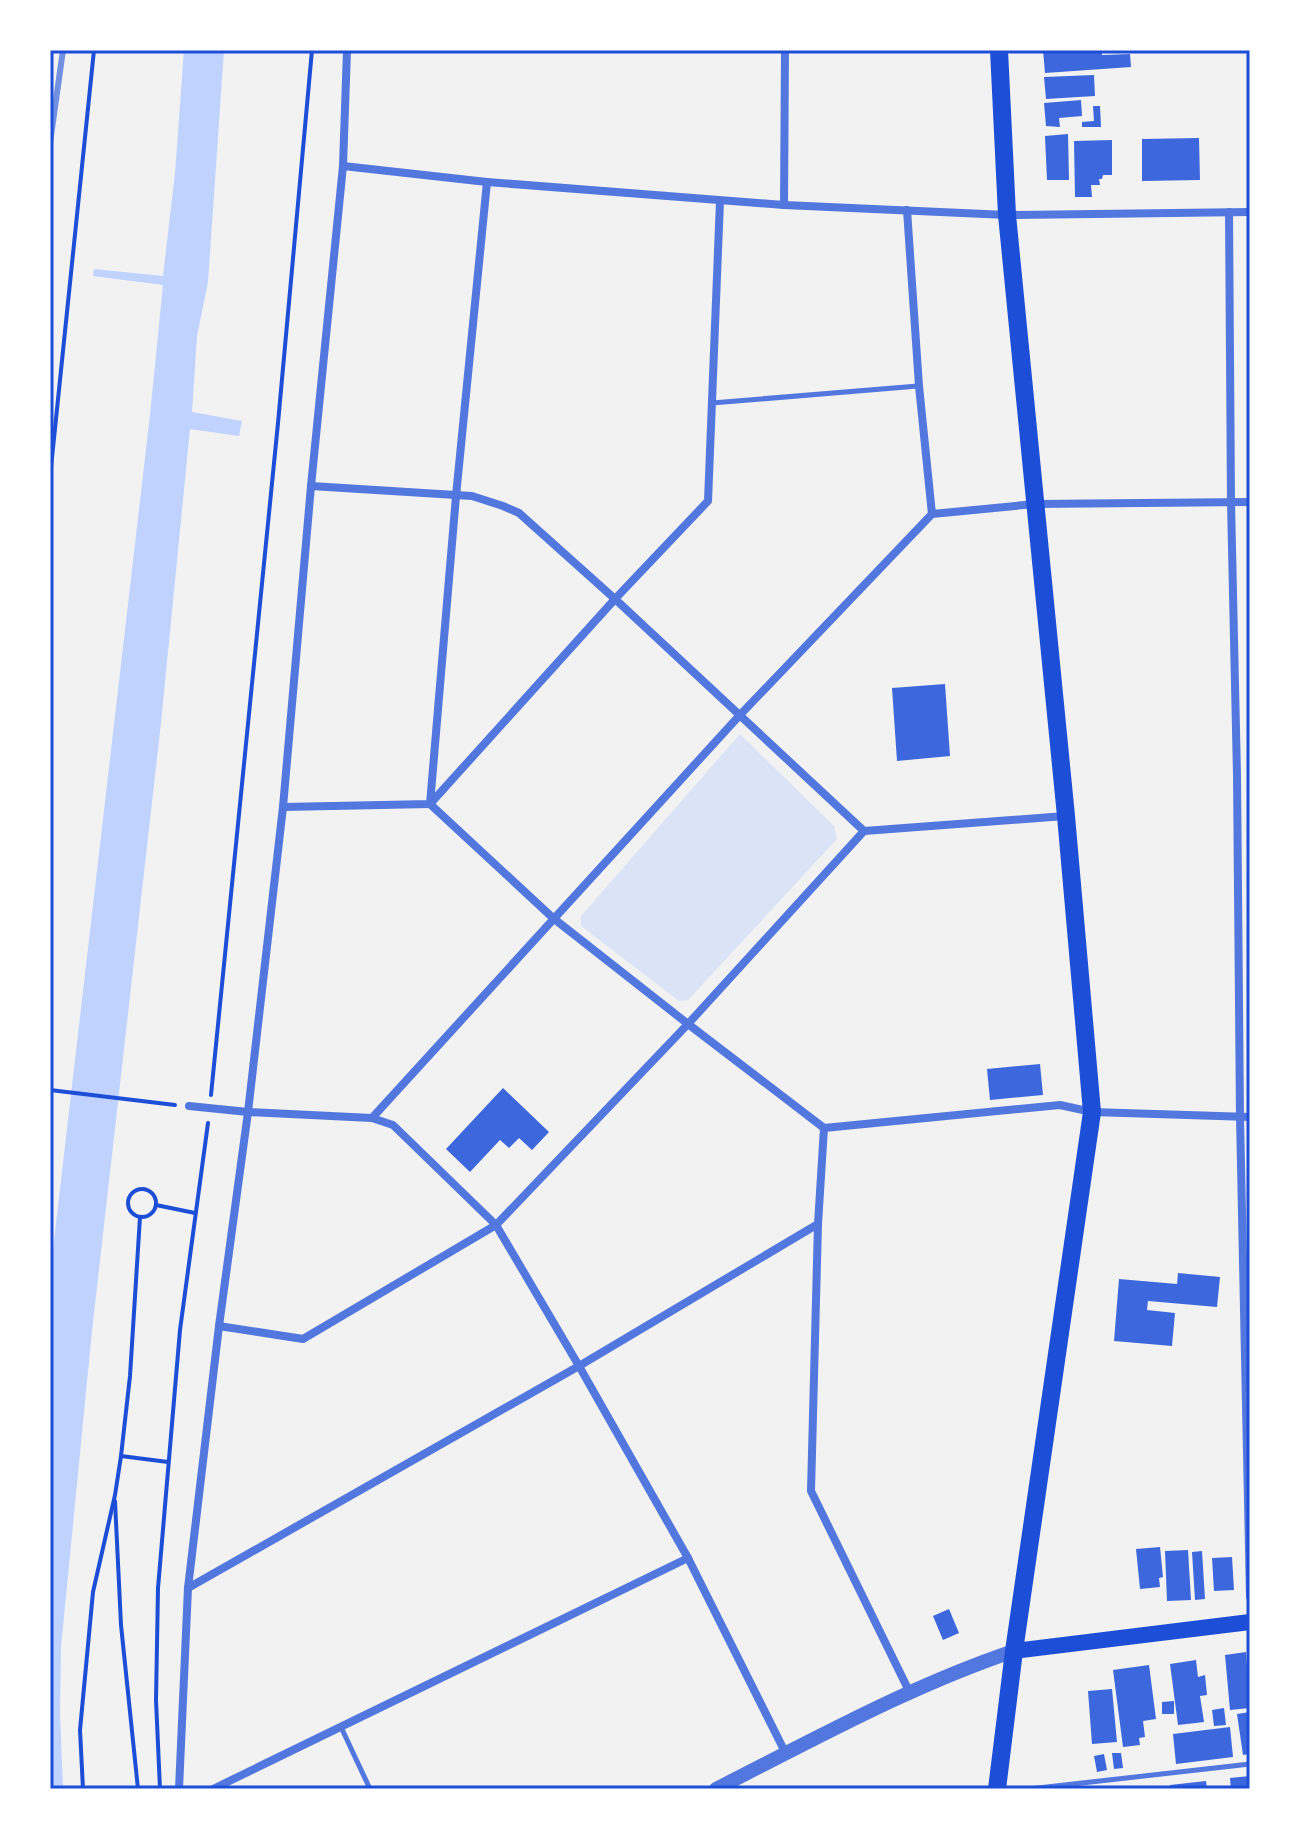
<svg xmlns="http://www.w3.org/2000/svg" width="1300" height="1839" viewBox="0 0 1300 1839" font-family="Arial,sans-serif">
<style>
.green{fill:#dbe4f7}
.water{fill:#bfd3fe}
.building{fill:#3d67dc}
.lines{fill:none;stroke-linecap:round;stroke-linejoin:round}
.path{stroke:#1d4ed8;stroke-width:4}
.service{stroke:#5277de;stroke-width:5}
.minor{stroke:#5277de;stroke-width:8}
.tertiary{stroke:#5277de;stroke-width:14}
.secondary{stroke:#1d4ed8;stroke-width:16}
.trunk{stroke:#1d4ed8;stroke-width:18}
.rail{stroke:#7290e2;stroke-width:6}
.neatline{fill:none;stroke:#1d4ed8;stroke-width:3}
</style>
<rect width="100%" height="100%" fill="#f2f2f2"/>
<path class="green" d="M740,734L834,826L837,839L688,1000L679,1001L581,926V916Z"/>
<path class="water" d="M184,50H224L208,282L197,336L192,412L242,421L239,436L190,429L161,723L92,1331L61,1647L60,1714L63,1789H50V1275L150,415L163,285L93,276L94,269L163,276L175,173Z"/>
<g class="building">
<path d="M1043,50H1102V55L1130,54L1131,67L1045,73Z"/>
<path d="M1094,75L1095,96L1046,99L1044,77Z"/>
<path d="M1081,100L1082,116L1059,118L1060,127L1046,126L1044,103Z"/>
<path d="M1093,106H1100L1101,127H1082V122L1094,121Z"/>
<path d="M1068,134L1069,180H1047L1045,136Z"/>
<path d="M1199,138L1200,180L1142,181V139Z"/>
<path d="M1112,140V175H1103L1102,179H1099L1100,185H1091L1092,197H1075L1074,141Z"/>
<path d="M945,684L950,756L897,761L892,688Z"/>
<path d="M1040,1064L1043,1095L990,1100L987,1069Z"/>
<path d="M503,1088L549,1132L532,1150L519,1138L509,1148L500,1140L470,1172L446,1149Z"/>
<path d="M1178,1273L1220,1277L1217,1307L1148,1301L1147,1310L1175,1313L1172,1346L1114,1341L1119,1279L1177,1284Z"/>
<path d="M1160,1547L1163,1577L1159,1578L1160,1587L1140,1589L1136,1549Z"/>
<path d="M1188,1550L1191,1600L1167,1601L1165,1551Z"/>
<path d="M1202,1551L1205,1599L1195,1600L1192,1552Z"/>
<path d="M1232,1557L1234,1590L1214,1591L1212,1558Z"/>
<path d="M949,1609L959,1633L943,1640L933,1616Z"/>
<path d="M1246,1652L1250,1708L1230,1710L1225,1655Z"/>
<path d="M1196,1660L1198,1677L1205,1675L1207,1695L1200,1696L1204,1722L1178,1725L1170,1664Z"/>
<path d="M1149,1665L1156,1719L1143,1721L1145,1737L1139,1738L1140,1745L1123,1747L1113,1670Z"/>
<path d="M1112,1689L1117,1742L1092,1744L1088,1691Z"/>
<path d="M1174,1701V1714H1162V1702Z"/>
<path d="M1224,1708L1226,1725L1214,1726L1212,1710Z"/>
<path d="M1250,1712V1754L1243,1755L1237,1714Z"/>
<path d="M1230,1727L1233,1757L1176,1764L1173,1734Z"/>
<path d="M1112,1753H1121L1123,1768L1114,1769Z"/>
<path d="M1104,1754L1107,1770L1097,1772L1094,1756Z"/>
<path d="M1250,1776V1789H1231L1230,1778Z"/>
<path d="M1206,1781L1207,1789H1171L1170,1785Z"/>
</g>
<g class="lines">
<g class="path">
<path d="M50,477L94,50"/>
<path d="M50,1090L175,1105"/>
<path d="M211,1095L278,423L312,50"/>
<circle cx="142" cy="1203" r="14"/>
<path d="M156,1205L195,1213"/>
<path d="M121,1456L168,1462"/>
<path d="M115,1501L121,1625L138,1789"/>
<path d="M83,1789L80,1730L93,1592L115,1495L121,1456L130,1376L140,1217"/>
<path d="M160,1789L156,1700L158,1588L180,1330L208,1123"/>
</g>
<g class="service">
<path d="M712,403L918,386"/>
<path d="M341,1727L370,1789"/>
<path d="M1029,1789L1250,1764"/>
</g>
<g class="minor">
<path d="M343,166L487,182L784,205L1007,215L1250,212"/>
<path d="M487,182L456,496L430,804L553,918L688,1024L824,1128L1060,1105L1092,1112L1250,1117"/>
<path d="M784,205L785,50"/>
<path d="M907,210L919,386L932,514"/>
<path d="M1229,212L1231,502L1237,775L1240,1117L1250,1597"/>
<path d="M311,486L472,496L503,506L519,513L615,599L864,831"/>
<path d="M283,807L430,804L615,599L708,501L720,201"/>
<path d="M189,1106L248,1112L372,1118L739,716L932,514L1035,504L1250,502"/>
<path d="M372,1118L393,1125L496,1225L579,1366L688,1558L786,1754"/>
<path d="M824,1128L818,1224L811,1491L910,1693"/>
<path d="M219,1326L303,1339L496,1225L688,1024L864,831L1065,816"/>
<path d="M188,1588L579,1366L818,1224"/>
<path d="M179,1789L188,1588L219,1326L248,1112L283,807L311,486L343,166L347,50"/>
<path d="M213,1789L688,1558"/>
</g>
<path class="tertiary" d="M716,1789C813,1740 910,1686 1014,1651"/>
<path class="secondary" d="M1014,1651L1250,1622"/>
<path class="trunk" d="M997,1789L1014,1651L1092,1112L1066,816L1007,215L999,50"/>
<path class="rail" d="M50,143L63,50"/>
</g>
<rect width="1300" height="1839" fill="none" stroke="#ffffff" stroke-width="104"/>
<rect x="52" y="52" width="1196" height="1735" class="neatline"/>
</svg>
